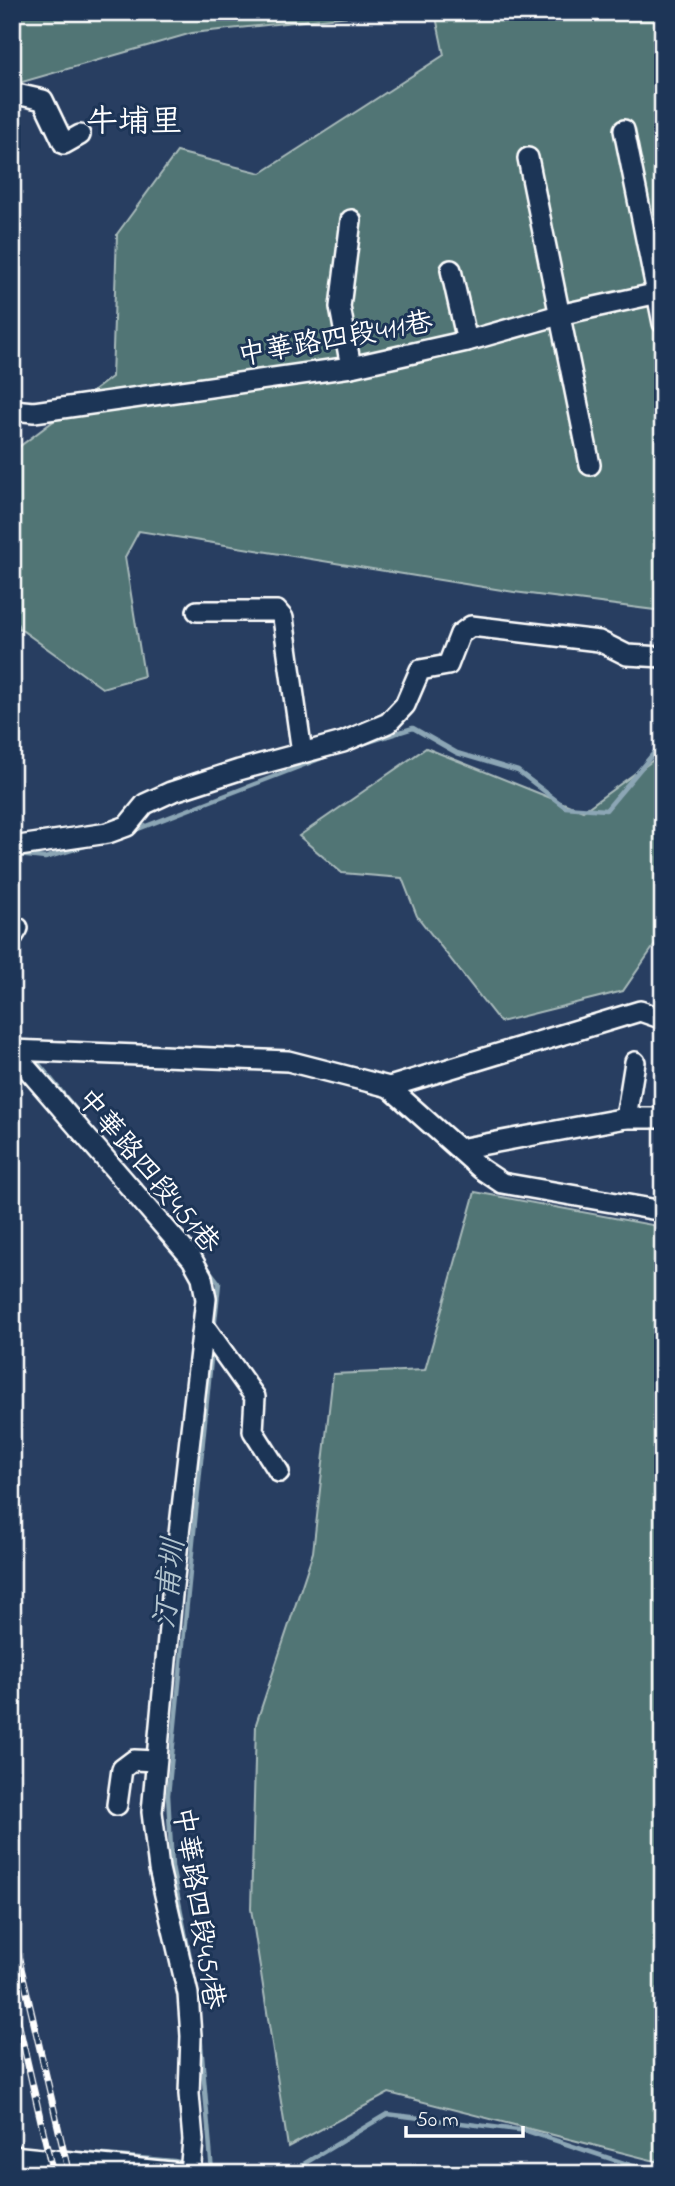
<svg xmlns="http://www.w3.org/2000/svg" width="675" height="2186" viewBox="0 0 675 2186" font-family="'Indie Flower','LXGW WenKai TC',sans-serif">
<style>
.green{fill:#517475;stroke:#a8baba;stroke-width:2}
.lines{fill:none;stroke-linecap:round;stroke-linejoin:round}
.stream{stroke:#8ca6b5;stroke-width:4.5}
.minor-casing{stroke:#fff;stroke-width:24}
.minor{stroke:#1d3557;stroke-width:19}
.rail-casing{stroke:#fff;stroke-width:7}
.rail{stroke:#1d3557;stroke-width:4.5;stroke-dasharray:13;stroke-linecap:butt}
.labels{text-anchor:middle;stroke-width:6;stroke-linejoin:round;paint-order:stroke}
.street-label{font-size:28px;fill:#fff;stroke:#1d3557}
.water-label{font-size:30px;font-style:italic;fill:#b2c4ce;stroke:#1d3557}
.quarter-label{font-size:32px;fill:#fff;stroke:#1d3557}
</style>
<rect width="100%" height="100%" fill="#283e61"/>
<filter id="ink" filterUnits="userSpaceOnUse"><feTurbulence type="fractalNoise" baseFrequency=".0143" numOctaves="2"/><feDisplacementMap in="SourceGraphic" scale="14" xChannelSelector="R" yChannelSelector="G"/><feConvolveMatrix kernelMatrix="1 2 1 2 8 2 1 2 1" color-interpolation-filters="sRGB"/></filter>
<g filter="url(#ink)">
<g class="green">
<path d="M12,12H386L192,33L12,85Z"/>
<path d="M435,12H663V611L514,592L139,531L125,557L144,676L102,688L19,628L12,609V464L19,447L112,377L117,234L177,152L261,173L444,55Z"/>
<path d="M426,748L583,811L663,753V933L623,991L500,1022L417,916L402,878L342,873L299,836Z"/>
<path d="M475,1192L663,1227V2163L389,2093L288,2147L251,1909L256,1724L313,1552L333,1374L425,1370Z"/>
</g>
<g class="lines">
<g class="stream">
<path d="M365,743L413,728L457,753L518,771L565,807L606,810L663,742"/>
<path d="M133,831L327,756"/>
<path d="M18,855L45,858L88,845"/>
<path d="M38,1063L86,1122"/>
<path d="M208,1269L219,1283L214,1330"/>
<path d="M195,1983L172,1867L168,1795L212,1349"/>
<path d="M200,2033L212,2172"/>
<path d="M81,2153L174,2161L187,2164"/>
<path d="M195,2167L218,2174"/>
<path d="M287,2174L387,2114L527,2131L657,2174"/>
</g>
<defs>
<g id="minor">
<path d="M12,93L43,100L64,144L80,135"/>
<path d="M624,130L663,323"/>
<path d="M528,158L590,465"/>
<path d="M351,220L340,307L351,367"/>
<path d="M451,270L467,341"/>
<path d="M12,410L34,412L351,367L467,341L559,315L663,292"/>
<path d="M197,611H277L283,618L302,753"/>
<path d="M12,847L108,833L127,826L145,804L171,792L239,770L343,742L388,723L405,705L420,670L448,665L460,634L471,626L599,641L627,655L663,657"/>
<path d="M12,938L18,928"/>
<path d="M12,1050L288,1061L389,1087L640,1011L663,1019"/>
<path d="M12,1051L192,1259L202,1277L206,1299L172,1595L152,1812L159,1869L188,1994L191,2036L189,2094L193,2140L190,2174"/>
<path d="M389,1087L481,1169L502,1183L663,1211"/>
<path d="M626,1118L635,1062"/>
<path d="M459,1149L626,1118H663"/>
<path d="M203,1324L255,1397L253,1431L279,1472"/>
<path d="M117,1805L122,1769L134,1760L156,1761"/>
<path d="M12,2156L191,2174"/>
</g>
</defs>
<use href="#minor" class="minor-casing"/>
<use href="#minor" class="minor"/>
<defs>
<g id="rail">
<path d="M12,1929L69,2174"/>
<path d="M12,1995L53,2174"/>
</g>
</defs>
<use href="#rail" class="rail-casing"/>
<use href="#rail" class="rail"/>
</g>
</g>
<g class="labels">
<g class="street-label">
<text transform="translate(335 337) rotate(-10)" y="10">中華路四段411巷</text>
<text transform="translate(150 1170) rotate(50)" y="10">中華路四段451巷</text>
<text transform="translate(200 1908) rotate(81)" y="10">中華路四段451巷</text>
</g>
<g class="water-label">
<text transform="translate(168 1584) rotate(-84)" y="10">汀甫圳</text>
</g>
<g class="quarter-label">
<text x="134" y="131">牛埔里</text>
</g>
</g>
<rect width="675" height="2186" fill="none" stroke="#1d3557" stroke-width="42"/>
<rect x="21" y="21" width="633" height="2144" fill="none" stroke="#fff" stroke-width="2.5" filter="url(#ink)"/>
<path d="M406 2126v10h117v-10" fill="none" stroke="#ffffff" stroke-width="3.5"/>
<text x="416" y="2126" font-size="21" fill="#ffffff" stroke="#1d3557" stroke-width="5" paint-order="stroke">50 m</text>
</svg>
